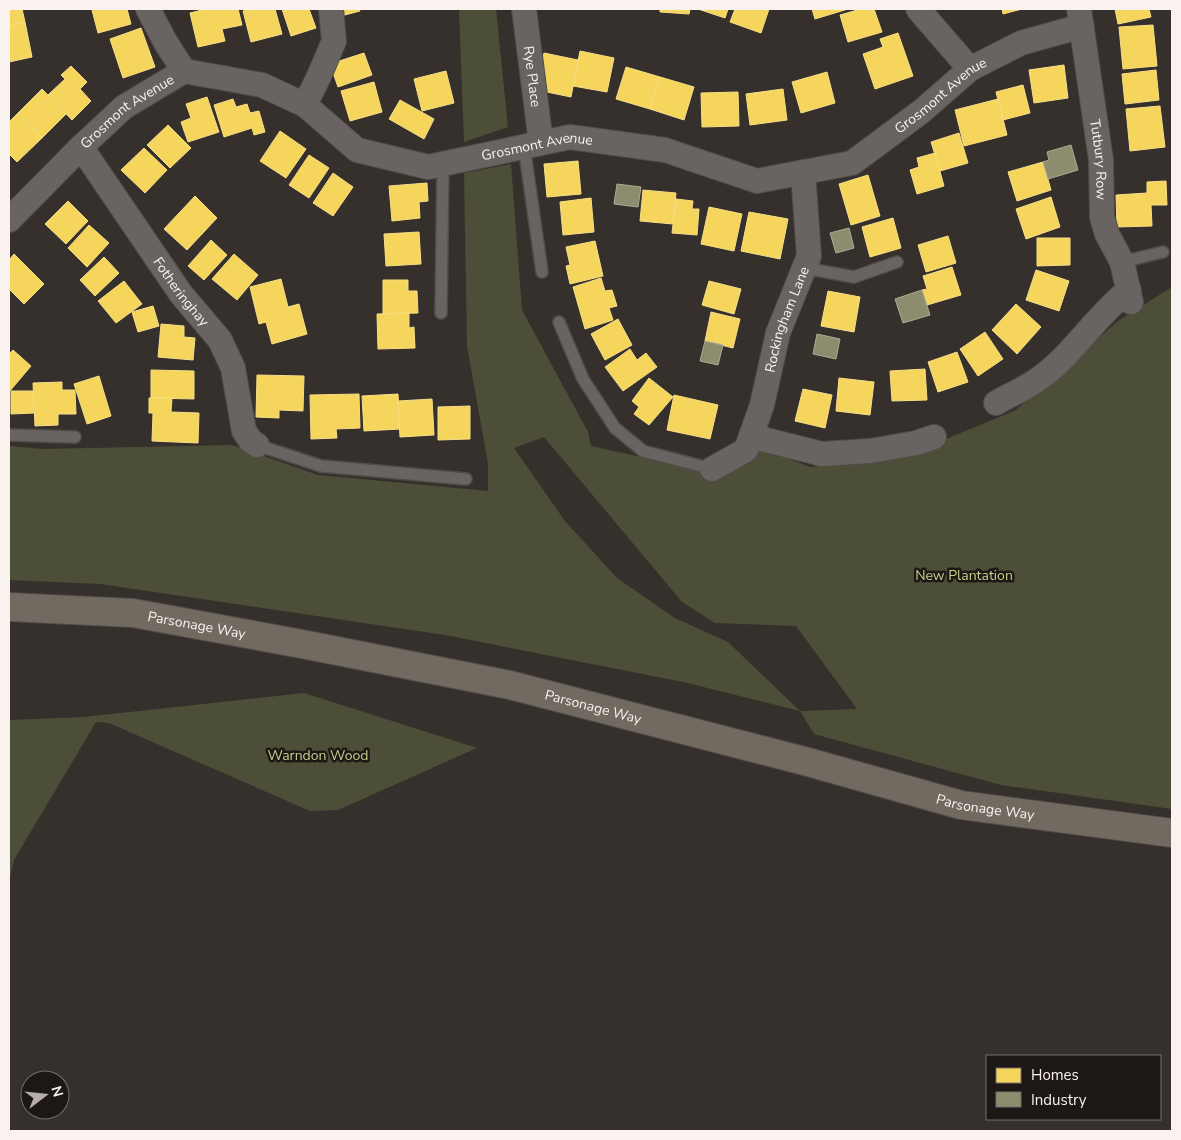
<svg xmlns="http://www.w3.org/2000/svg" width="1181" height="1140" viewBox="0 0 1181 1140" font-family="'Nunito Sans',sans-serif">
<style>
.green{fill:#4c4e37;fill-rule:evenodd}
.homes{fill:#f6d55c;stroke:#f7de88}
.industry{fill:#8c8c6e;stroke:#adab94}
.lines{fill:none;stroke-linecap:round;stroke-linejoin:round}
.lane-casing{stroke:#524c49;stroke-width:14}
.street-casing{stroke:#524c49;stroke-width:26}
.primary-casing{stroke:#524c49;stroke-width:30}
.lane{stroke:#696462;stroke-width:11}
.street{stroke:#696462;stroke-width:24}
.primary{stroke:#716a60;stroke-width:28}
.labels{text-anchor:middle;stroke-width:5;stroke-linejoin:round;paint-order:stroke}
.street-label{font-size:14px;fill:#f9f2ee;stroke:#1d1815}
.park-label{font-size:14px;fill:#c6ce8c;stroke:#1d1815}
</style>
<rect width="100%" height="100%" fill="#36302d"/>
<g class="green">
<path d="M459,9H496L508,127L464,142Z"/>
<path d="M511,164L522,310L588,432L591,446L700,470L755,446L810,467L910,454L1016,410L1118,321L1172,287V809L1001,785L814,734L800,711L683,682L445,635L100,584L9,580V446L43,449L232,445L318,475L488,491V464L467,346L464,173ZM544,437L682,602L715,623L796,626L857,709L800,711L728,642L675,618L617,578L565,521L514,448Z"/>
<path d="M304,693L477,748L338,810L310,811L109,723L96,722L14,860L9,882V720L84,717Z"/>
</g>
<g class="homes">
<path d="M9,9H22L25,22L9,25Z"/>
<path d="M95,9H127L131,24L98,33L92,10Z"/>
<path d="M206,9H238L242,25L222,29L225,41L198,47L190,13Z"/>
<path d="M253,9H275L282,34L251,42L243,11Z"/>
<path d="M282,9H309L316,28L291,36Z"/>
<path d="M335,9H359L360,11L337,17Z"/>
<path d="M660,9H690L689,14L660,12Z"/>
<path d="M698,9H728L725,18Z"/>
<path d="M735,9H769L761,33L730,22Z"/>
<path d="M812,9H848L815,19Z"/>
<path d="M861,9H874L882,32L848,42L840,15Z"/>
<path d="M1002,9H1022L1003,14Z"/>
<path d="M1115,9H1149L1151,17L1118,24Z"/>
<path d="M25,22L32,57L9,62V25Z"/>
<path d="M1153,25L1157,66L1123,69L1119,27Z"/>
<path d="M141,28L155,67L123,78L110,39Z"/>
<path d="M898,33L913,76L875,89L863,54L883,47L880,39Z"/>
<path d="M580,51L614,58L607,92L573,86Z"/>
<path d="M364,53L372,75L338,87L330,64Z"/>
<path d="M544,53L578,60L571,97L537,90Z"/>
<path d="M1064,65L1068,98L1034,103L1029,70Z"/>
<path d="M71,66L87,82L80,89L91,101L72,120L48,95L65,79L61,75Z"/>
<path d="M626,67L660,77L650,109L616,99Z"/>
<path d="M1156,70L1159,100L1125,104L1122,74Z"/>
<path d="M446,71L454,103L422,111L414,79Z"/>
<path d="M827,72L835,103L801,113L792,82Z"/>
<path d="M660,77L694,87L684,120L650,109Z"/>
<path d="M374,82L382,112L350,121L341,91Z"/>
<path d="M1023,85L1030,113L1003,120L996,92Z"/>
<path d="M42,89L66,114L42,138L18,113Z"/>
<path d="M783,89L787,120L750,125L746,94Z"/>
<path d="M738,92L739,126L702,127L701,93Z"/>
<path d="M207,97L219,132L188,142L181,122L191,118L186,104Z"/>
<path d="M233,99L236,107L247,104L250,113L259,111L265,132L254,135L252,128L224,137L214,105Z"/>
<path d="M998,99L1007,135L964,146L955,110Z"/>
<path d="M400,100L434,119L424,139L389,119Z"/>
<path d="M1160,106L1165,147L1130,151L1126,109Z"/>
<path d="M18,113L42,138L17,162L9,154V122Z"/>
<path d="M168,125L191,148L170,168L147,145Z"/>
<path d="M280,131L306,149L286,178L260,161Z"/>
<path d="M959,133L968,163L940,171L931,142Z"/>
<path d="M144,148L167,170L145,193L121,170Z"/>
<path d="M935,153L944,186L917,194L910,170L919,167L917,158Z"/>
<path d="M309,155L329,168L309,198L289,185Z"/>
<path d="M578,161L581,194L547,197L544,164Z"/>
<path d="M1043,162L1051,190L1017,201L1008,172Z"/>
<path d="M333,173L353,187L333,216L313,203Z"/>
<path d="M868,175L880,216L851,225L839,184Z"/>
<path d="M1166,181L1167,205H1151L1152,226L1117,227L1116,195L1147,193V182Z"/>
<path d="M427,183L428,201L419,202L420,218L392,221L389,186Z"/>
<path d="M643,190L676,193L673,224L640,221Z"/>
<path d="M195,196L217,218L187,250L164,229Z"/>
<path d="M1051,197L1060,227L1026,239L1016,209Z"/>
<path d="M591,198L594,232L563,235L560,202Z"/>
<path d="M676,199L693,201L692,209H699L697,235L672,233Z"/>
<path d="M68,201L88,221L66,244L45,224Z"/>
<path d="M709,207L742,214L734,251L701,244Z"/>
<path d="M749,212L788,219L780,259L741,251Z"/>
<path d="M893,218L901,248L870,257L862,227Z"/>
<path d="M89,225L109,243L87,267L68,248Z"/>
<path d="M419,232L421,264L386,266L384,234Z"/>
<path d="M948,236L956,263L926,272L918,245Z"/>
<path d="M1037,238H1070V265L1037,266Z"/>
<path d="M211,240L227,255L204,280L188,266Z"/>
<path d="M595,241L603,276L570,284L566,266L570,265L566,247Z"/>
<path d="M14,254L44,284L24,304L9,289V276L11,274L9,271V260Z"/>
<path d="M234,254L258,275L237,300L212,279Z"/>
<path d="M104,257L119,273L95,296L80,280Z"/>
<path d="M952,267L961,295L927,305L922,290L927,289L923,276Z"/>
<path d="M1036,270L1069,281L1059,311L1026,300Z"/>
<path d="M601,278L605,291L612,290L617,306L609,308L613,320L585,329L573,287Z"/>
<path d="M281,279L288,307L299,304L307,334L272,344L266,322L259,324L250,287Z"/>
<path d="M383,280H408V291H417L418,313L383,314Z"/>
<path d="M124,281L142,304L116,323L98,301Z"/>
<path d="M709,281L741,289L734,314L702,305Z"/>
<path d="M828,291L860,297L854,332L821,326Z"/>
<path d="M1016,304L1041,327L1017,354L992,330Z"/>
<path d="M153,306L159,326L138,332L132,312Z"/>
<path d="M711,312L740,319L733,348L705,341Z"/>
<path d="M409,313V328L414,327L415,348L378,349L377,314Z"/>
<path d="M618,319L632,345L605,360L591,334Z"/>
<path d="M161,324L184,326V337L195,338L193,360L158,357Z"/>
<path d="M985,332L1003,359L978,376L960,349Z"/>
<path d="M630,349L637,360L646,353L657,367L623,391L605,367Z"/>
<path d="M13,350L31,366L9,392V354Z"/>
<path d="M957,352L968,382L938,392L928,362Z"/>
<path d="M925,369L927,400L892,401L890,371Z"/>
<path d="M151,370L194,371V399L151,398Z"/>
<path d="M257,375L304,376L303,411L279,410V418L256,417Z"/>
<path d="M99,376L111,416L87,424L74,384Z"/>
<path d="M649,378L673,397L649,425L634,414L639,407L632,401Z"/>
<path d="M839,378L874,382L870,415L836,411Z"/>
<path d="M62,382V390H75L76,414H58V425L35,426L33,383Z"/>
<path d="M803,389L832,395L825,428L795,421Z"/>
<path d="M11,391H33L34,413L11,414Z"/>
<path d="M359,394L360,428L336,429L337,438L311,439L310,395Z"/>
<path d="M398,394L400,429L364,431L362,396Z"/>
<path d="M674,395L718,405L710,439L667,430Z"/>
<path d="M149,398H172L171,412L199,413L198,443L152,441L153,413H149Z"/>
<path d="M432,399L434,435L400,437L398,401Z"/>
<path d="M470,406V439L438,440V407Z"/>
</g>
<g class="industry">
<path d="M1071,145L1078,170L1048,179L1043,162L1049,160L1047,152Z"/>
<path d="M617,184L641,187L638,207L614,204Z"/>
<path d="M849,228L854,248L836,253L830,233Z"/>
<path d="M922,290L930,315L903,323L895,299Z"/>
<path d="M817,334L840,339L836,359L813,354Z"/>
<path d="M705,341L723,345L718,365L700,361Z"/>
</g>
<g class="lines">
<defs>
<g id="lane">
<path d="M524,146L542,272"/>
<path d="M1122,262L1163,252"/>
<path d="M804,268L854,277L897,262"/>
<path d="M441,313L443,163"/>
<path d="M559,322L583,379L615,428L643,451L712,469"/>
<path d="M9,435L75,437"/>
<path d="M257,445L321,466L466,479"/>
</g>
<g id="street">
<path d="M148,9L166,43L184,71"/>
<path id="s1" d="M524,9L541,143"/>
<path d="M918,9L970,69"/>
<path id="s2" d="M1079,9L1101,160L1102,217L1107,234L1122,262L1131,302"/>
<path d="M305,105L319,76L334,41L331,9"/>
<path id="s3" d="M81,147L181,294L220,340L233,368L244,431L251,441L257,445"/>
<path id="s4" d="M9,220L81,147L124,107L184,71L262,85L305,105L357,150L428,167L570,137L665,150L757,181L852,163L922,111L970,69L1021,43L1082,26"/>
<path d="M996,403C1009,395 1025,389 1037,380C1072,357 1095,316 1129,290"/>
<path d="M751,436L822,454L870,451L916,443L934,437"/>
<path id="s5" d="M712,469L746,450L762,405L778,333L809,256L803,172"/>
</g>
<g id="primary">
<path id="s6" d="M9,607L133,613L302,644L510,685L808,762L961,805L1172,833"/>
</g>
</defs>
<use href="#lane" class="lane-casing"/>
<use href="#street" class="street-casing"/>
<use href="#primary" class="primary-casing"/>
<use href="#lane" class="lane"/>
<use href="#street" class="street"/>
<use href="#primary" class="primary"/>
</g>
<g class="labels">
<g class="street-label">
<text dy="5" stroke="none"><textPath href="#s1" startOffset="68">Rye Place</textPath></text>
<text dy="5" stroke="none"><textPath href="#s4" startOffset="1046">Grosmont Avenue</textPath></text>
<text dy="5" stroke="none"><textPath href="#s4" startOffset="161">Grosmont Avenue</textPath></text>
<text dy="5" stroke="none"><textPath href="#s4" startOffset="611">Grosmont Avenue</textPath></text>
<text dy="5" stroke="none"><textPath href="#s2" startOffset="152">Tutbury Row</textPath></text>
<text dy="5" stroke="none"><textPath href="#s3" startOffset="176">Fotheringhay</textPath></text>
<text dy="5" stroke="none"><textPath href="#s5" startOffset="176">Rockingham Lane</textPath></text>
<text dy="5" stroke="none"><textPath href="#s6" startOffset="189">Parsonage Way</textPath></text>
<text dy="5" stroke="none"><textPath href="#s6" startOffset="594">Parsonage Way</textPath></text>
<text dy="5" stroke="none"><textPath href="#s6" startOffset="999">Parsonage Way</textPath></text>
</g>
<g class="park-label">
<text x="964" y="580">New Plantation</text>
<text x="318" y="760">Warndon Wood</text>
</g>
</g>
<rect width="1181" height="1140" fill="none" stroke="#f9f2ee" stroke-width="20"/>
<rect x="986" y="1055" width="175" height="65" fill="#1d1815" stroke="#756f6c"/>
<rect x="996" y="1068" width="25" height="15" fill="#f6d55c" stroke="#756f6c"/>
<text x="1031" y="1080" font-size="15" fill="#f9f2ee">Homes</text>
<rect x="996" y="1092" width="25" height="15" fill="#8c8c6e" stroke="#756f6c"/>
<text x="1031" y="1105" font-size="15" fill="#f9f2ee">Industry</text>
<g transform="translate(45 1095) rotate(74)"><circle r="24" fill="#1d1815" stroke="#756f6c"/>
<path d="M0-4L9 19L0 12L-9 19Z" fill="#b5aeaa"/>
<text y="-8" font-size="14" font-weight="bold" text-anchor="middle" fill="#f9f2ee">N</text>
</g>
</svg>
